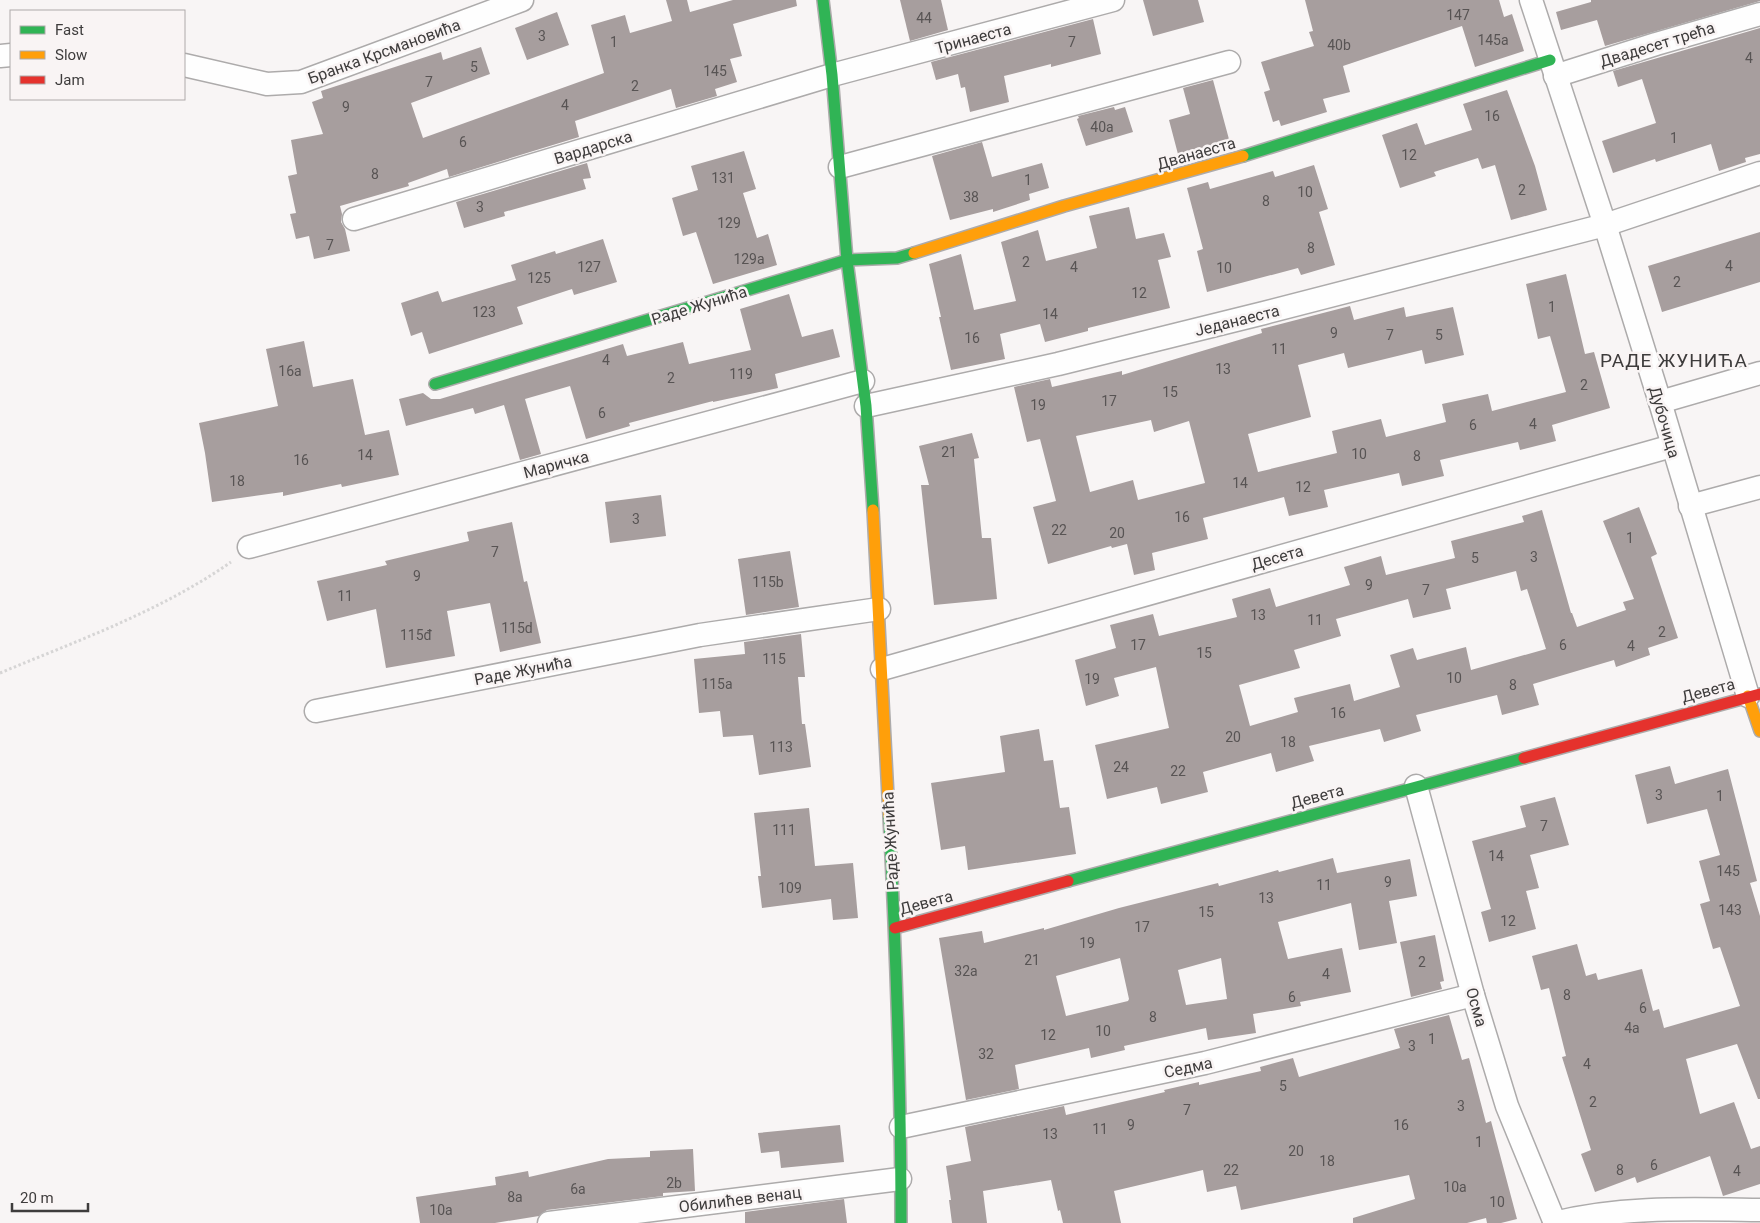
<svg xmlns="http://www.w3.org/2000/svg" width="1760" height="1223" viewBox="0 0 1760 1223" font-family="Roboto,sans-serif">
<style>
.building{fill:#a79e9e;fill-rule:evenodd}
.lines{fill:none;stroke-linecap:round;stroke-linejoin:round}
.street-casing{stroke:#adabab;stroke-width:25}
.fast-casing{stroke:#adabab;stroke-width:14}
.slow-casing{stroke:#adabab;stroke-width:14}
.jam-casing{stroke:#adabab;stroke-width:14}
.path{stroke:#d6d5d5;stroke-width:3;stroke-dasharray:2.5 2.5;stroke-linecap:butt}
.street{stroke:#fefefe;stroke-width:22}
.fast{stroke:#30b455;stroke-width:11}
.slow{stroke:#ff9f0a;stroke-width:11}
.jam{stroke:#e5322d;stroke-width:11}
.labels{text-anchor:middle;stroke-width:5;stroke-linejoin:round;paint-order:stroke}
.number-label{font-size:14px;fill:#585454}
.street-label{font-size:16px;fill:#3e3c3c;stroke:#f9f4f4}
.quarter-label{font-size:19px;letter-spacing:1px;fill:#3e3c3c;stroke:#f9f4f4}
</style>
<rect width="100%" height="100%" fill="#f8f5f5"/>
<g class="building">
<path d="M666,0H687L690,12L733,0H796L797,6L733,24L742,56L730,59L737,82L715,89L717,96L676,108L671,89L575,121L579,137L449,177L447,169L408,183L409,186L340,206L342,214L341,222L345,229L350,251L314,259L309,236L296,239L290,214L296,213L288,176L297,174L291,140L323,134L312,102L323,98L321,91L441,52L443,60L481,47L490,74L411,103L423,138L604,73L591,25L625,15L630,33L672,21Z"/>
<path d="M900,0H941L948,30L910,41Z"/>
<path d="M1143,0H1198L1204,22L1153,36Z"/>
<path d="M1305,0H1499L1504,17L1512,14L1524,51L1475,67L1462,26L1343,66L1350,92L1323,99L1327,112L1281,126L1279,120L1273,122L1264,92L1270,90L1261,62L1314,46L1309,32L1313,31Z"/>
<path d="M1591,0H1760V1L1605,46L1597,20L1561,30L1556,12L1591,2Z"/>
<path d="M557,12L569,45L527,60L515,28Z"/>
<path d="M1093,19L1101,54L1051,67V64L1004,76L1009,102L970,112L965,87L961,88L958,74L936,80L931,62Z"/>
<path d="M1760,28V154L1745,158L1746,162L1719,171L1711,144L1656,162L1655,159L1613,173L1602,141L1656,123L1642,79L1618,87L1613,71Z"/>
<path d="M1213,80L1230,143L1179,158L1169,120L1190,114L1183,88Z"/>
<path d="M1507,90L1535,166L1547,210L1511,220L1495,165L1482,169L1478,158L1434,172L1436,176L1400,188L1382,135L1417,123L1425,145L1472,130L1463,104Z"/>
<path d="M1114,107L1115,110L1125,107L1133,132L1086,146L1077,119L1079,118L1078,116Z"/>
<path d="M982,142L992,177L1042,163L1049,188L1029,194L1030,200L993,212V209L950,220L932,156Z"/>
<path d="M744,151L756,189L743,193L757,238L768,234L777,265L713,284L696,232L683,236L672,198L698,190L691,166Z"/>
<path d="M587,163L591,178L583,179L586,189L504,212L505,216L464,228L456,202Z"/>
<path d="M1314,165L1328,209L1319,212L1335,265L1301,275L1298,268L1207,292L1197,251L1203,249L1187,188L1208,182L1210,189L1273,171L1275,177Z"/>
<path d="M1129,207L1136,239L1164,233L1171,257L1158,260L1170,308L1088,328V331L1045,342L1040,324L1000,334L1005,359L951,370L939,317H941L929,264L961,254L974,310L1016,301L1001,242L1038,230L1046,261L1097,248L1089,216Z"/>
<path d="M1760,232V282L1662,312L1648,266Z"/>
<path d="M603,239L617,282L574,295L572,289L517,307L523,324L429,354L422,332L411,336L401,303L438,291L442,302L516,280L511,265L555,251L556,254Z"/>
<path d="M1566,274L1585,354L1594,352L1610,408L1552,425L1556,441L1520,450L1518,442L1440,460L1444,476L1402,486L1399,473L1324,490L1328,507L1289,516L1284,497L1203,518L1208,539L1152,553L1155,570L1134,575L1127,544L1112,548L1111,546L1048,564L1033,507L1056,501L1040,439L1027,442L1014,387L1050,379L1052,387L1122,371V375L1262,333L1261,329L1350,306L1354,320L1404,307L1406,317L1453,307L1464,355L1425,364L1422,350L1348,368L1344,353L1298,365L1311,417L1248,434L1258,472L1337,453L1332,431L1381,419L1386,437L1446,422L1442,404L1488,394L1492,411L1566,392L1550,336L1538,339L1526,284ZM1151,420L1154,432L1189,421L1205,483L1138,500L1133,480L1090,492L1076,436Z"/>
<path d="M789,294L802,337L833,329L840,357L775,374L778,388L713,402V401L629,423L630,426L586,439L570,386L525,399L541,454L520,460L504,405L475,414L473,408L406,426L399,399L423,393L431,399H440L623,344L627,356L683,342L689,364L751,350L740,309Z"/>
<path d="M304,341L313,387L353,379L365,435L389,430L399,475L342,487L341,484L283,496V492L212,502L205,453L199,423L278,406L266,349Z"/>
<path d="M972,433L979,458L974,459L982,538H991L997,599L934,605L921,485H929L919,446Z"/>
<path d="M661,495L666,536L610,543L605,502Z"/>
<path d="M1639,507L1657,554L1651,557L1678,638L1648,648L1650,655L1616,667L1614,660L1533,684L1539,705L1502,715L1497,695L1416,715L1421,731L1384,742L1380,729L1309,746L1314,761L1276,772L1271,753L1203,772L1208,792L1161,804L1157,787L1107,799L1095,745L1169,728L1156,667L1114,678L1119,696L1086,706L1075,660L1116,648L1110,625L1153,614L1159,636L1237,617L1232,599L1270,588L1276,607L1350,585L1344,567L1381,556L1386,575L1455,558L1451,541L1524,522L1522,516L1542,510L1571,613H1572L1577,627L1626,610L1623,602L1634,599L1603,521ZM1516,571L1521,591L1527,589L1546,649L1471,670L1466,647L1417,660L1413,648L1390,655L1400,687L1354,701L1350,684L1294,698L1298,712L1250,726L1239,685L1300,668L1294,650L1341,636L1336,619L1408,599L1413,618L1451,609L1446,589Z"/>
<path d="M512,522L524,582L527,581L541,643L500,652L490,603L447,611L455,656L386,668L376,609L327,621L317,581L387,565L385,561L469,541L467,532Z"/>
<path d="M790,551L799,607L746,615L738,559Z"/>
<path d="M801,634L805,677H798L802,724H805L811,767L759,775L753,735L723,737L720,711L699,713L694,659L745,654L744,642Z"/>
<path d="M1039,729L1044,761L1053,760L1060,808L1069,807L1076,854L968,870L965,846L941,850L931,783L1005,772L1000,736Z"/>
<path d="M1670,766L1675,784L1728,769L1757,881L1750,883L1760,916V1099H1758L1737,1044L1686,1059L1700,1114L1734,1102L1751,1149L1760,1146V1184L1723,1196L1710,1156L1637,1183L1635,1177L1595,1192L1581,1154L1591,1150L1562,1057L1566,1056L1549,988L1541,990L1532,956L1577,944L1586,976L1596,973L1598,980L1642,969L1653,1011L1659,1009L1664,1028L1740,1006L1720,947L1713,949L1700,904L1710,901L1699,861L1720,855L1707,809L1647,824L1635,775Z"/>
<path d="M1555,797L1569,845L1530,855L1539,888L1526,891L1536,929L1489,942L1481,912L1491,909L1472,841L1526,827L1520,806Z"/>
<path d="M809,808L815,866L853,863L858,918L833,920L831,899L762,908L758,876H761L754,813Z"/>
<path d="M1333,858L1337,873L1410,859L1417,896L1389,901L1397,943L1359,950L1351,903L1278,922L1288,959L1342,948L1351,992L1300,1002L1301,1006L1253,1014L1256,1033L1208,1040L1206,1028L1124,1046L1125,1050L1091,1058L1089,1048L1015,1065L1019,1089L966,1100L939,938L982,931L984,943L1044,928V930L1119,908L1218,883L1219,886L1278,870L1279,872ZM1120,958L1129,999L1128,1001L1066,1016L1056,976ZM1221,958L1227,999L1186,1005L1178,970Z"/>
<path d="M1435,935L1444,981L1440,982L1442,989L1411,997L1400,942Z"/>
<path d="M1449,1015L1462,1060L1469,1058L1486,1123L1491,1121L1517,1219L1501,1223H1487L1486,1218L1467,1223H1353V1218L1415,1199L1409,1175L1241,1210L1236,1186L1207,1192L1203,1170L1114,1191L1121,1223H1063L1060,1210L1058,1211L1051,1180L983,1191L987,1223H952L949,1200H951L946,1166L971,1161L965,1127L1064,1106L1066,1115L1165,1092L1164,1090L1199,1082V1085L1261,1071L1260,1067L1293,1058L1299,1077L1400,1048L1394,1029Z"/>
<path d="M840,1125L844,1162L781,1168L779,1151L761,1153L758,1133Z"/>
<path d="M693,1149L695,1191L663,1193V1196L547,1210L539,1216L495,1223H420L416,1197L496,1185L495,1177L528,1171L529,1177L608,1159L650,1157V1151Z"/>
<path d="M844,1199L847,1223H745V1212Z"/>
</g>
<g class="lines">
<defs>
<g id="street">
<path d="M1531,0L1605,225L1660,402L1748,696"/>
<path d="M0,56L11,55"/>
<path d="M184,65L267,84L301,82L522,0"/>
<path d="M1555,76L1656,44L1760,14"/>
<path d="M840,167L1229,62"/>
<path d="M354,219L832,75L1113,0"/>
<path d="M1660,402L1760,373"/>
<path d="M866,406L1058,364L1264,313L1605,225L1760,173"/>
<path d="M1690,506L1760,487"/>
<path d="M249,547L863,381"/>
<path d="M882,669L1672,446"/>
<path d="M316,711L700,635L879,609"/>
<path d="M1416,786L1473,995L1507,1106L1555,1223"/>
<path d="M901,1127L1205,1063L1473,995"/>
<path d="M549,1223L900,1179"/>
<path d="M1554,1223C1621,1206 1691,1209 1760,1210"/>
</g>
<g id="fast">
<path d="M823,0L832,75L847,260L866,406L873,510"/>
<path d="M1243,156L1550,60"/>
<path d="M435,384L847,260L897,258L914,253"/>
<path d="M889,816C896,952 901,1087 901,1223"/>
<path d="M1068,881L1524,758"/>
</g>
<g id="slow">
<path d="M914,253L1064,206L1243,156"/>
<path d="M873,510L889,816"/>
<path d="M1748,696L1760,731"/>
</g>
<g id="jam">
<path d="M1524,758L1760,694"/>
<path d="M895,928L1068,881"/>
</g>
</defs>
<use href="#street" class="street-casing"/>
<use href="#fast" class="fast-casing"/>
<use href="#slow" class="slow-casing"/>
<use href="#jam" class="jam-casing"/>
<path class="path" d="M0,673C79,640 161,611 231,562"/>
<use href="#street" class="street"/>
<use href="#fast" class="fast"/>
<use href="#slow" class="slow"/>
<use href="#jam" class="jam"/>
</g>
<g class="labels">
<g class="number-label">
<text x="1458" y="20">147</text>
<text x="924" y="23">44</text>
<text x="542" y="41">3</text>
<text x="1493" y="45">145a</text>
<text x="614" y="47">1</text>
<text x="1072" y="47">7</text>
<text x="1339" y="50">40b</text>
<text x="1749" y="63">4</text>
<text x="474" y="72">5</text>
<text x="715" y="76">145</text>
<text x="429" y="87">7</text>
<text x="635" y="91">2</text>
<text x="565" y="110">4</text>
<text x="346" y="112">9</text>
<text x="1492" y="121">16</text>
<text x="1102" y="132">40a</text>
<text x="1674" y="143">1</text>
<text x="463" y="147">6</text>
<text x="1409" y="160">12</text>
<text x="375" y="179">8</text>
<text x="723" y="183">131</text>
<text x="1028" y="185">1</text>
<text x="1522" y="195">2</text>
<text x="1305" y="197">10</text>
<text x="971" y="202">38</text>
<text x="1266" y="206">8</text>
<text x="480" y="212">3</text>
<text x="729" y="228">129</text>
<text x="330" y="250">7</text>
<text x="1311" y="253">8</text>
<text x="749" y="264">129a</text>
<text x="1026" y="267">2</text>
<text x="1729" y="271">4</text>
<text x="589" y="272">127</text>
<text x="1074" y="272">4</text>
<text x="1224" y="273">10</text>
<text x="539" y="283">125</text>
<text x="1677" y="287">2</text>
<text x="1139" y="298">12</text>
<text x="1552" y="312">1</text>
<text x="484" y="317">123</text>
<text x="1050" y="319">14</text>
<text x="1334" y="338">9</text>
<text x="1390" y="340">7</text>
<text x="1439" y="340">5</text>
<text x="972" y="343">16</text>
<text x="1279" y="354">11</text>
<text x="606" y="365">4</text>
<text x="1223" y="374">13</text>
<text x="290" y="376">16a</text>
<text x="741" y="379">119</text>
<text x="671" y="383">2</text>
<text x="1584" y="390">2</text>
<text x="1170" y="397">15</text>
<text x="1109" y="406">17</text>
<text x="1038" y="410">19</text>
<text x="602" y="418">6</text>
<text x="1533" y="429">4</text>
<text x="1473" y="430">6</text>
<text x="949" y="457">21</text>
<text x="1359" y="459">10</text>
<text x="365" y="460">14</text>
<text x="1417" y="461">8</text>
<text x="301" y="465">16</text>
<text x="237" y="486">18</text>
<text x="1240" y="488">14</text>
<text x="1303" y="492">12</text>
<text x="1182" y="522">16</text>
<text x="636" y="524">3</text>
<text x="1059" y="535">22</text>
<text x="1117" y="538">20</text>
<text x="1630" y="543">1</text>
<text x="495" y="557">7</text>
<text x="1534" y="562">3</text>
<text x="1475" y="563">5</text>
<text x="417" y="581">9</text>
<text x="768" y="587">115b</text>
<text x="1369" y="590">9</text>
<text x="1426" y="595">7</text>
<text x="345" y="601">11</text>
<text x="1258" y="620">13</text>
<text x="1315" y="625">11</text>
<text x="517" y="633">115d</text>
<text x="1662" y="637">2</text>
<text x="416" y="640">115đ</text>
<text x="1138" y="650">17</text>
<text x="1563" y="650">6</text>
<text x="1631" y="651">4</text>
<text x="1204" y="658">15</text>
<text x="774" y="664">115</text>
<text x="1454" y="683">10</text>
<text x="1092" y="684">19</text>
<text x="717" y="689">115a</text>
<text x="1513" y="690">8</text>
<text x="1338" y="718">16</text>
<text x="1233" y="742">20</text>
<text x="1288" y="747">18</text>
<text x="781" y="752">113</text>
<text x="1121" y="772">24</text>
<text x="1178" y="776">22</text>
<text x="1659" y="800">3</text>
<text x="1720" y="801">1</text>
<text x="1544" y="831">7</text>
<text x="784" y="835">111</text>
<text x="1496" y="861">14</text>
<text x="1728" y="876">145</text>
<text x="1388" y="887">9</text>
<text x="1324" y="890">11</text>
<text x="790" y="893">109</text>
<text x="1266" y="903">13</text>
<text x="1730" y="915">143</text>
<text x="1206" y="917">15</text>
<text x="1508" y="926">12</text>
<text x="1142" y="932">17</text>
<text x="1087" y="948">19</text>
<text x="1032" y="965">21</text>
<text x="1422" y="967">2</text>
<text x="966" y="976">32a</text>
<text x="1326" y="979">4</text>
<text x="1567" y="1000">8</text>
<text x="1292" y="1002">6</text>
<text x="1643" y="1013">6</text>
<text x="1153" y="1022">8</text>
<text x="1632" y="1033">4a</text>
<text x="1103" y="1036">10</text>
<text x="1048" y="1040">12</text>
<text x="1432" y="1044">1</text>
<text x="1412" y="1051">3</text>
<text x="986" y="1059">32</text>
<text x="1587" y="1069">4</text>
<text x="1283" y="1091">5</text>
<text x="1593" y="1107">2</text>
<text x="1461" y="1111">3</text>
<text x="1187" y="1115">7</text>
<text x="1131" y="1130">9</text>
<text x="1401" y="1130">16</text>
<text x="1100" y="1134">11</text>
<text x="1050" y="1139">13</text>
<text x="1479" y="1147">1</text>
<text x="1296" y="1156">20</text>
<text x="1327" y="1166">18</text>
<text x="1654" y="1170">6</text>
<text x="1231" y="1175">22</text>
<text x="1620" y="1175">8</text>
<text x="1737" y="1176">4</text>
<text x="674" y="1188">2b</text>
<text x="1455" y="1192">10a</text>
<text x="578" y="1194">6a</text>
<text x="515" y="1202">8a</text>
<text x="1497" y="1207">10</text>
<text x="441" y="1215">10a</text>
</g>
<g class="street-label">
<text transform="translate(973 38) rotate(-15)" y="6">Тринаеста</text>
<text transform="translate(1657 44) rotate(-17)" y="6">Двадесет трећа</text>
<text transform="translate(384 51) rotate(-20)" y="6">Бранка Крсмановића</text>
<text transform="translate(593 147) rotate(-17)" y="6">Вардарска</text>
<text transform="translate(1196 153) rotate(-16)" y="6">Дванаеста</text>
<text transform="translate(699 305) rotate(-17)" y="6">Раде Жунића</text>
<text transform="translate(1237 320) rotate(-14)" y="6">Једанаеста</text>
<text transform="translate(1665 422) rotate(74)" y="6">Дубочица</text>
<text transform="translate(556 464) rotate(-15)" y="6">Маричка</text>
<text transform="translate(1277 557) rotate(-16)" y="6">Десета</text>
<text transform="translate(523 670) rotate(-11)" y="6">Раде Жунића</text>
<text transform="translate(1708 690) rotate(-15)" y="6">Девета</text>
<text transform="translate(1317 796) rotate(-15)" y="6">Девета</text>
<text transform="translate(890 841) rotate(-93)" y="6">Раде Жунића</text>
<text transform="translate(926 902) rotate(-15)" y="6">Девета</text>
<text transform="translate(1477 1007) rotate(74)" y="6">Осма</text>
<text transform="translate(1188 1067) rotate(-12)" y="6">Седма</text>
<text transform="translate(740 1199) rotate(-7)" y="6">Обилићев венац</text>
</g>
<g class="quarter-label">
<text x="1674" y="367">РАДЕ ЖУНИЋА</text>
</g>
</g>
<rect x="10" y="10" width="175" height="90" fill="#f9f4f4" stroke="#aeaaaa"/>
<rect x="20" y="26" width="25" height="8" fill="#30b455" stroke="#aeaaaa"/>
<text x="55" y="35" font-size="15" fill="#3e3c3c">Fast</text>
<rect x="20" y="51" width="25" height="8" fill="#ff9f0a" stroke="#aeaaaa"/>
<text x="55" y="60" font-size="15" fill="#3e3c3c">Slow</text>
<rect x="20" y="76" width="25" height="8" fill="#e5322d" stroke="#aeaaaa"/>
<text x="55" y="85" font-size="15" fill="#3e3c3c">Jam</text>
<path d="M12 1203v8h76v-8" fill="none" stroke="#3e3c3c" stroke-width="2.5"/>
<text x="20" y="1203" font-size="15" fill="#3e3c3c" stroke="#f9f4f4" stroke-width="4" paint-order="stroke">20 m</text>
</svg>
